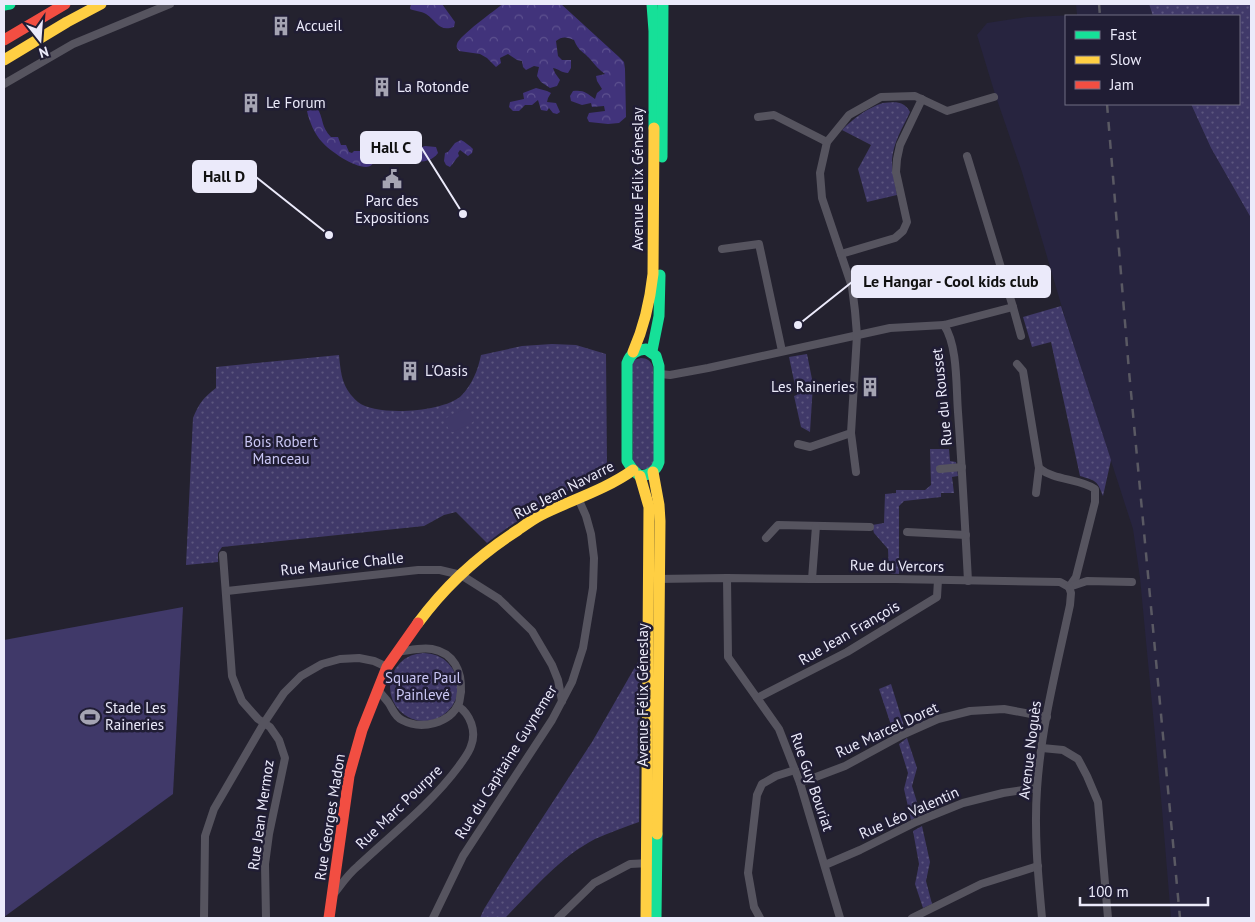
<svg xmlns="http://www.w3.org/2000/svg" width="1255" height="922" viewBox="0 0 1255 922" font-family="'PT Sans',sans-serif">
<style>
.built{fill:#27243f}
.green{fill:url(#green-dots)}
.forest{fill:url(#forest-crowns)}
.pitch{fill:#403969}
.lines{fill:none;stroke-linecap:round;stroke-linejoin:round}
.street{stroke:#56545f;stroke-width:8}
.fast{stroke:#16e098;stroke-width:11}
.slow{stroke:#ffcf43;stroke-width:11}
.jam{stroke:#f24e42;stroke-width:11}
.rail{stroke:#5a5963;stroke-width:2.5;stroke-dasharray:9 9;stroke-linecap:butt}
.labels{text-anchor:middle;stroke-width:5;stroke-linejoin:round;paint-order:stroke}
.poi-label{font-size:15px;fill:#ebeafa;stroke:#201d34;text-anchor:start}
.street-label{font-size:15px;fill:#ebeafa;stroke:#201d34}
.park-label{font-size:15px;fill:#cac7f5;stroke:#201d34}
.leader{fill:none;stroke:#ebeafa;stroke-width:2}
.callout-dot{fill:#ebeafa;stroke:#201d34;stroke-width:2}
.callout{fill:#ebeafa;stroke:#ebeafa;stroke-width:2}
.callout-label{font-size:16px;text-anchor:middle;font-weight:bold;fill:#111}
</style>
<defs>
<pattern id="green-dots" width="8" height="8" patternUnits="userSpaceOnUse" patternTransform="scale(1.25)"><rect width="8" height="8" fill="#403969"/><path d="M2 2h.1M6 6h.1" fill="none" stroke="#5c567f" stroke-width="1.8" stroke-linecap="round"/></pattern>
<pattern id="forest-crowns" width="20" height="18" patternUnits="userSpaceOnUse" patternTransform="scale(1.25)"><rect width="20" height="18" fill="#41337b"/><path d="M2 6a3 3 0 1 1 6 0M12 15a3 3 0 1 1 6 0" fill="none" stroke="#5d518f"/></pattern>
</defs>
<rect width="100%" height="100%" fill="#24222f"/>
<path class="built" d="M1076,4H1149L1153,16H1066V104H1191L1211,148L1251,218V918H1171L1162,809L1140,578L1133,529L1066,321L1022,172L995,94L977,35L987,23L1027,17L1077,15Z"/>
<g class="green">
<path d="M1149,4H1251V218L1211,148L1191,104H1239V16H1153Z"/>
<path d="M883,103C894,102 904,100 910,112C903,127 893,143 892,160C892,171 895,183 897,195L867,202L858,169L871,145L842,130C854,118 867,108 883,103Z"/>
<path d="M1061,306L1111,460L1103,496C1097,480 1096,481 1080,476L1051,342L1032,347L1023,317Z"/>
<path d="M552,344L576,345L606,354L607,470C565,491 524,514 487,543L456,512L444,515L424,526L222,547L218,553V562L186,565L193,418C199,403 204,397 216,388V367L339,355C341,375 342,388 358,402C376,417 444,412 461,396C472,385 478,370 481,355L522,346Z"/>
<path d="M807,354L813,384L810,432L801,427L794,396L797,395L789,357Z"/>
<path d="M641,358C647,358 651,361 653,367L656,460L651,468C639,471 639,469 633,460L632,363L634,360Z"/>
<path d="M930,449H949L950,461L956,462L958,476L952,477L954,493H941V497L904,501L899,506V574L889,573L888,549L874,533L872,525L884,523L885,494L896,493V490H925L931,485Z"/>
<circle cx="424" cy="687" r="34"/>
<path d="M639,660L640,708L639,822C624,827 609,833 595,839C560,857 533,890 505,918H480L484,909L509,869L592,742Z"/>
<path d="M891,684L905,729L894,734L879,689Z"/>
<path d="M907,738L917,768L912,786L921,815L911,820L904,789L908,773L899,744Z"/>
<path d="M922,826L930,862L926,881L932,904L923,908L915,884L919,864L913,831Z"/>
</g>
<g class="forest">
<path d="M411,4H442L455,22L454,27C438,32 437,21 426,14C421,11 415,11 410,9Z"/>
<path d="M503,4H561L619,57L624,62L625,69L626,117L619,123L608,124L589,122L587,118L589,113L605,111L604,106L592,107L591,103L582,105L571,101L570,96L573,91C585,90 586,93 595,99L597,93L602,89L597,81L596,76L605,74C599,70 595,65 590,59C583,51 579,52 574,40C567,37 562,36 556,41L558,56L562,60H571V68L568,73C562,73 559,69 553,68L555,73L560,80L557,86L550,88L541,82L537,76L539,67L534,66L526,70L523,67L522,61L517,60L508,54L500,58L501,63L496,67L487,58L480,54L459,51C457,48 456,48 457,44C459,36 495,10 503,4Z"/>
<path d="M536,88L547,91L551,93L548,98L547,102L556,103L560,112L557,114L553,113L549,108L547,111L541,110L538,100L532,105H525L519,111H513L509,107L510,102L524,99L523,93Z"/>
<path d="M314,108L318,109C324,121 321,126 331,137H338L341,145H346L349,152L352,153L354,151H361C366,156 373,152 375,161C373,164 370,167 366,167C353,167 330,151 322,142C315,135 309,121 307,111Z"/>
<path d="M461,140C465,142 470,146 473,149L472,153L468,156L460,150L458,153L459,156C455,159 454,163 450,167L446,165L444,161L445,153L448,152L455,143Z"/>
<path d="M425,146L436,147L438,153C432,161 422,163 411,161L407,154L408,151Z"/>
</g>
<g class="pitch">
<path d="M465,409L469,410L473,418V422L453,432L450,431L445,422L446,418Z"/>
<path d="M183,607L173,794L4,917V640Z"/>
</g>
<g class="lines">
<g class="street">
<path d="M4,84L73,44L170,4"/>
<path d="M758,117L774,115L827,142"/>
<path d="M722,249L759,244L782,351"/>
<path d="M841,254L895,238L903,231L907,222L896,172L897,159L900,145L922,99"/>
<path d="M1013,307L1021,336"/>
<path d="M944,325C958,346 956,387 958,412C962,468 965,524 968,581"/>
<path d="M1017,364L1023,371L1039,468C1055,481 1078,478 1095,489V502L1076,577L1069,587"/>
<path d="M660,374L670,375L708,368L890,328L944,325L1013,307L967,156"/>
<path d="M851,433L856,472"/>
<path d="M798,444L810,447L851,433L857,335L855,311L852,287L822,198L820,173L827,142L849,115L881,97L915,96L947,111L994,97"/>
<path d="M940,469L962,467"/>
<path d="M1036,493L1039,468"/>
<path d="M907,532L966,535"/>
<path d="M766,538L778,525L870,527"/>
<path d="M223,555L232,676L242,701L258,719L270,727L279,740L285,758L269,834L265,864L266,918"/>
<path d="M727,578L728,657L779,729L800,783L840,918"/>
<path d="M656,579L727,578L812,579H895L1060,582L1069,587L1087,581L1132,582"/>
<path d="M812,579L816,526"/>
<path d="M227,591L418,570H440L461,575L499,599L532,631L552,665L558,680L562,701"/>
<path d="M378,690C381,694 385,698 388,702C393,709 394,716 402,720C421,730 450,724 459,703C460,700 460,696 461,692C462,671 454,653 432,649C420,647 408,651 397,652"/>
<path d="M757,698L847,652L937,597L938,580"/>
<path d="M1042,748L1063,750L1078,759L1087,776L1098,802L1108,918"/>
<path d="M800,783L845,766L902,735L938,719L970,711L1004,709L1047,717"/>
<path d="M825,865L860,850L916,822L963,803L1003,793L1037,788"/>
<path d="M333,895C341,885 348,874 358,866C392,834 431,804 459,766C463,760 469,753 471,746C477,731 470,714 458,706"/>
<path d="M204,918L205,836L214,809L264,723L284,693L301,676L322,664L340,659L359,658L374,661L387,667"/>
<path d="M433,918L463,856L552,720L572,682L583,648L593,588L594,558L591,534L586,516L578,498"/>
<path d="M558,918L594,883L630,864L650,863"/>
<path d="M760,918L754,907L748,873L757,795L762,784L776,776L795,770"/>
<path d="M912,918L981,884L1038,866"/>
<path d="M1042,918C1038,875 1034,832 1037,789C1041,727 1057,666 1070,605L1071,593L1069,587"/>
</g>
<g class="fast">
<path d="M652,4L654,31V128"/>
<path d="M4,5L10,4"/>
<path d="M662,157L663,4"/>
<path d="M646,349L656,356L659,366V462C656,471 650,475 640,476L633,470L627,461V363C630,354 636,350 646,349Z"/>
<path d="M652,351L659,316L660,275"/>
<path d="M656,918L657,834"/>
</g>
<g class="slow">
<path d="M4,60L67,22L101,4"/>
<path d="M633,352C644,327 650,301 653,274L654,128"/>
<path d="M653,472L659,505L660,521L657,834"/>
<path d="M640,476L649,507L646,918"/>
<path d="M418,623C445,586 479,555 518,530C525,525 533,519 541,515C571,500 605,490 633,470"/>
</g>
<g class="jam">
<path d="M4,40L65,4"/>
<path d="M329,918L349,776L362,730L387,667L418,623"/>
</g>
<g class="rail">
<path d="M1099,4L1100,16"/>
<path d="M1107,104L1129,371L1180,918"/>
</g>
</g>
<defs>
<symbol id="building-bare" viewBox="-9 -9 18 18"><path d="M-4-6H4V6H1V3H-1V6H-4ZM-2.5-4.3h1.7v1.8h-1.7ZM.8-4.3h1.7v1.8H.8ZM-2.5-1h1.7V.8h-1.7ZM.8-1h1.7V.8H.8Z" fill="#a5a4b3" stroke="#201d34" stroke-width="2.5" paint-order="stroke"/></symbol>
<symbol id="civic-bare" viewBox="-9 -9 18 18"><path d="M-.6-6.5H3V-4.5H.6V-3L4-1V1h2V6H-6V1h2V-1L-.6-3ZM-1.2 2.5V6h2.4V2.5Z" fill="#a5a4b3" stroke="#201d34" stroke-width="2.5" paint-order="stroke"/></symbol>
<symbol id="stadium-bare" viewBox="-9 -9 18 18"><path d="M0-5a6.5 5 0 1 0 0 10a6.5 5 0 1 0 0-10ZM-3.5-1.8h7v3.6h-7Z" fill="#a5a4b3" stroke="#201d34" stroke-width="2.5" paint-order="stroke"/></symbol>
</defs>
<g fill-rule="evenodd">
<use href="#building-bare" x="267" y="12" width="28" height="28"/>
<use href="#building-bare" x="368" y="73" width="28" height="28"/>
<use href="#building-bare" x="237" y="89" width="28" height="28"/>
<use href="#civic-bare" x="378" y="165" width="28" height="28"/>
<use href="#building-bare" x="396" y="357" width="28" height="28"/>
<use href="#building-bare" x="856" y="373" width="28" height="28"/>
<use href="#stadium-bare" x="76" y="703" width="28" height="28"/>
</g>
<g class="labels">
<g class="poi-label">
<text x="296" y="31">Accueil</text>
<text x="397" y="92">La Rotonde</text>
<text x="266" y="108">Le Forum</text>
<text x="392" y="206" text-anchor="middle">Parc des<tspan x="392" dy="17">Expositions</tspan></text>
<text x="425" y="376">L'Oasis</text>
<text x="855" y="392" text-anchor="end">Les Raineries</text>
<text x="105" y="713">Stade Les<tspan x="105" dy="17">Raineries</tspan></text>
</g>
<g class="street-label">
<text transform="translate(638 179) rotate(-90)" y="5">Avenue Félix Géneslay</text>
<text transform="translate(942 397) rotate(-96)" y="5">Rue du Rousset</text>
<text transform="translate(564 490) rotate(-27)" y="5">Rue Jean Navarre</text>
<text transform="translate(342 564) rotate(-6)" y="5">Rue Maurice Challe</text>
<text transform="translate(897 566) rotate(1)" y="5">Rue du Vercors</text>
<text transform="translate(849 633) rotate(-30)" y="5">Rue Jean François</text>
<text transform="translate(643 695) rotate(-90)" y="5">Avenue Félix Géneslay</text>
<text transform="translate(887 730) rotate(-25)" y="5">Rue Marcel Doret</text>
<text transform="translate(1030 750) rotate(-83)" y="5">Avenue Noguès</text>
<text transform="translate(506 762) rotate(-58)" y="5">Rue du Capitaine Guynemer</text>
<text transform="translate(812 782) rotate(71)" y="5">Rue Guy Bouriat</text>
<text transform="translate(399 807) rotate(-44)" y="5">Rue Marc Pourpre</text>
<text transform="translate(909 813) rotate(-24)" y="5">Rue Léo Valentin</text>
<text transform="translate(261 815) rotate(-82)" y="5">Rue Jean Mermoz</text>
<text transform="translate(330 817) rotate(-81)" y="5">Rue Georges Madon</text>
</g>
<g class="park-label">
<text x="281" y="447">Bois Robert<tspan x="281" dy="17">Manceau</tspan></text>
<text x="423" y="683">Square Paul<tspan x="423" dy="17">Painlevé</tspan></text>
</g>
</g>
<path class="leader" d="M463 214L421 147M329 235L256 177M798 325L852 282"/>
<g class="callout-dot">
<circle cx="463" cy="214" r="5"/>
<circle cx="329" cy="235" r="5"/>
<circle cx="798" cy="325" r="5"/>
</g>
<g class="callout">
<rect x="361" y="132" width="60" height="31" rx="5"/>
<rect x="193" y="161" width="63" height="31" rx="5"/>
<rect x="852" y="266" width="198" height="31" rx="5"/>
</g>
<g class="callout-label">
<text x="391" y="153">Hall C</text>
<text x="224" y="182">Hall D</text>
<text x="951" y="287">Le Hangar - Cool kids club</text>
</g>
<rect width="1255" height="922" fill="none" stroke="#ebeafa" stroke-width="10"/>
<rect x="1065" y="15" width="175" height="90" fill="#201d34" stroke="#716f83"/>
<rect x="1075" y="31" width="25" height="8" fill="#16e098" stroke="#716f83"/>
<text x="1110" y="40" font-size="15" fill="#ebeafa">Fast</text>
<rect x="1075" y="56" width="25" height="8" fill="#ffcf43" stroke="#716f83"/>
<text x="1110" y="65" font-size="15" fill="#ebeafa">Slow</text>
<rect x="1075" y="81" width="25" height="8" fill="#f24e42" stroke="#716f83"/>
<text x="1110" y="90" font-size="15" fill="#ebeafa">Jam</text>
<g transform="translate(40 40) rotate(163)" stroke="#201d34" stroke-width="4" paint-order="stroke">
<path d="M0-4L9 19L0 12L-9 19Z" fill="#ebeafa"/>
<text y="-8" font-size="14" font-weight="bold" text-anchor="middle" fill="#ebeafa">N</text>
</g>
<path d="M1080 897v8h128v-8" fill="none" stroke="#ebeafa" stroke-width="2.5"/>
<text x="1088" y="897" font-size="15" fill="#ebeafa" stroke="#201d34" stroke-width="4" paint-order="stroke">100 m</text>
</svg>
